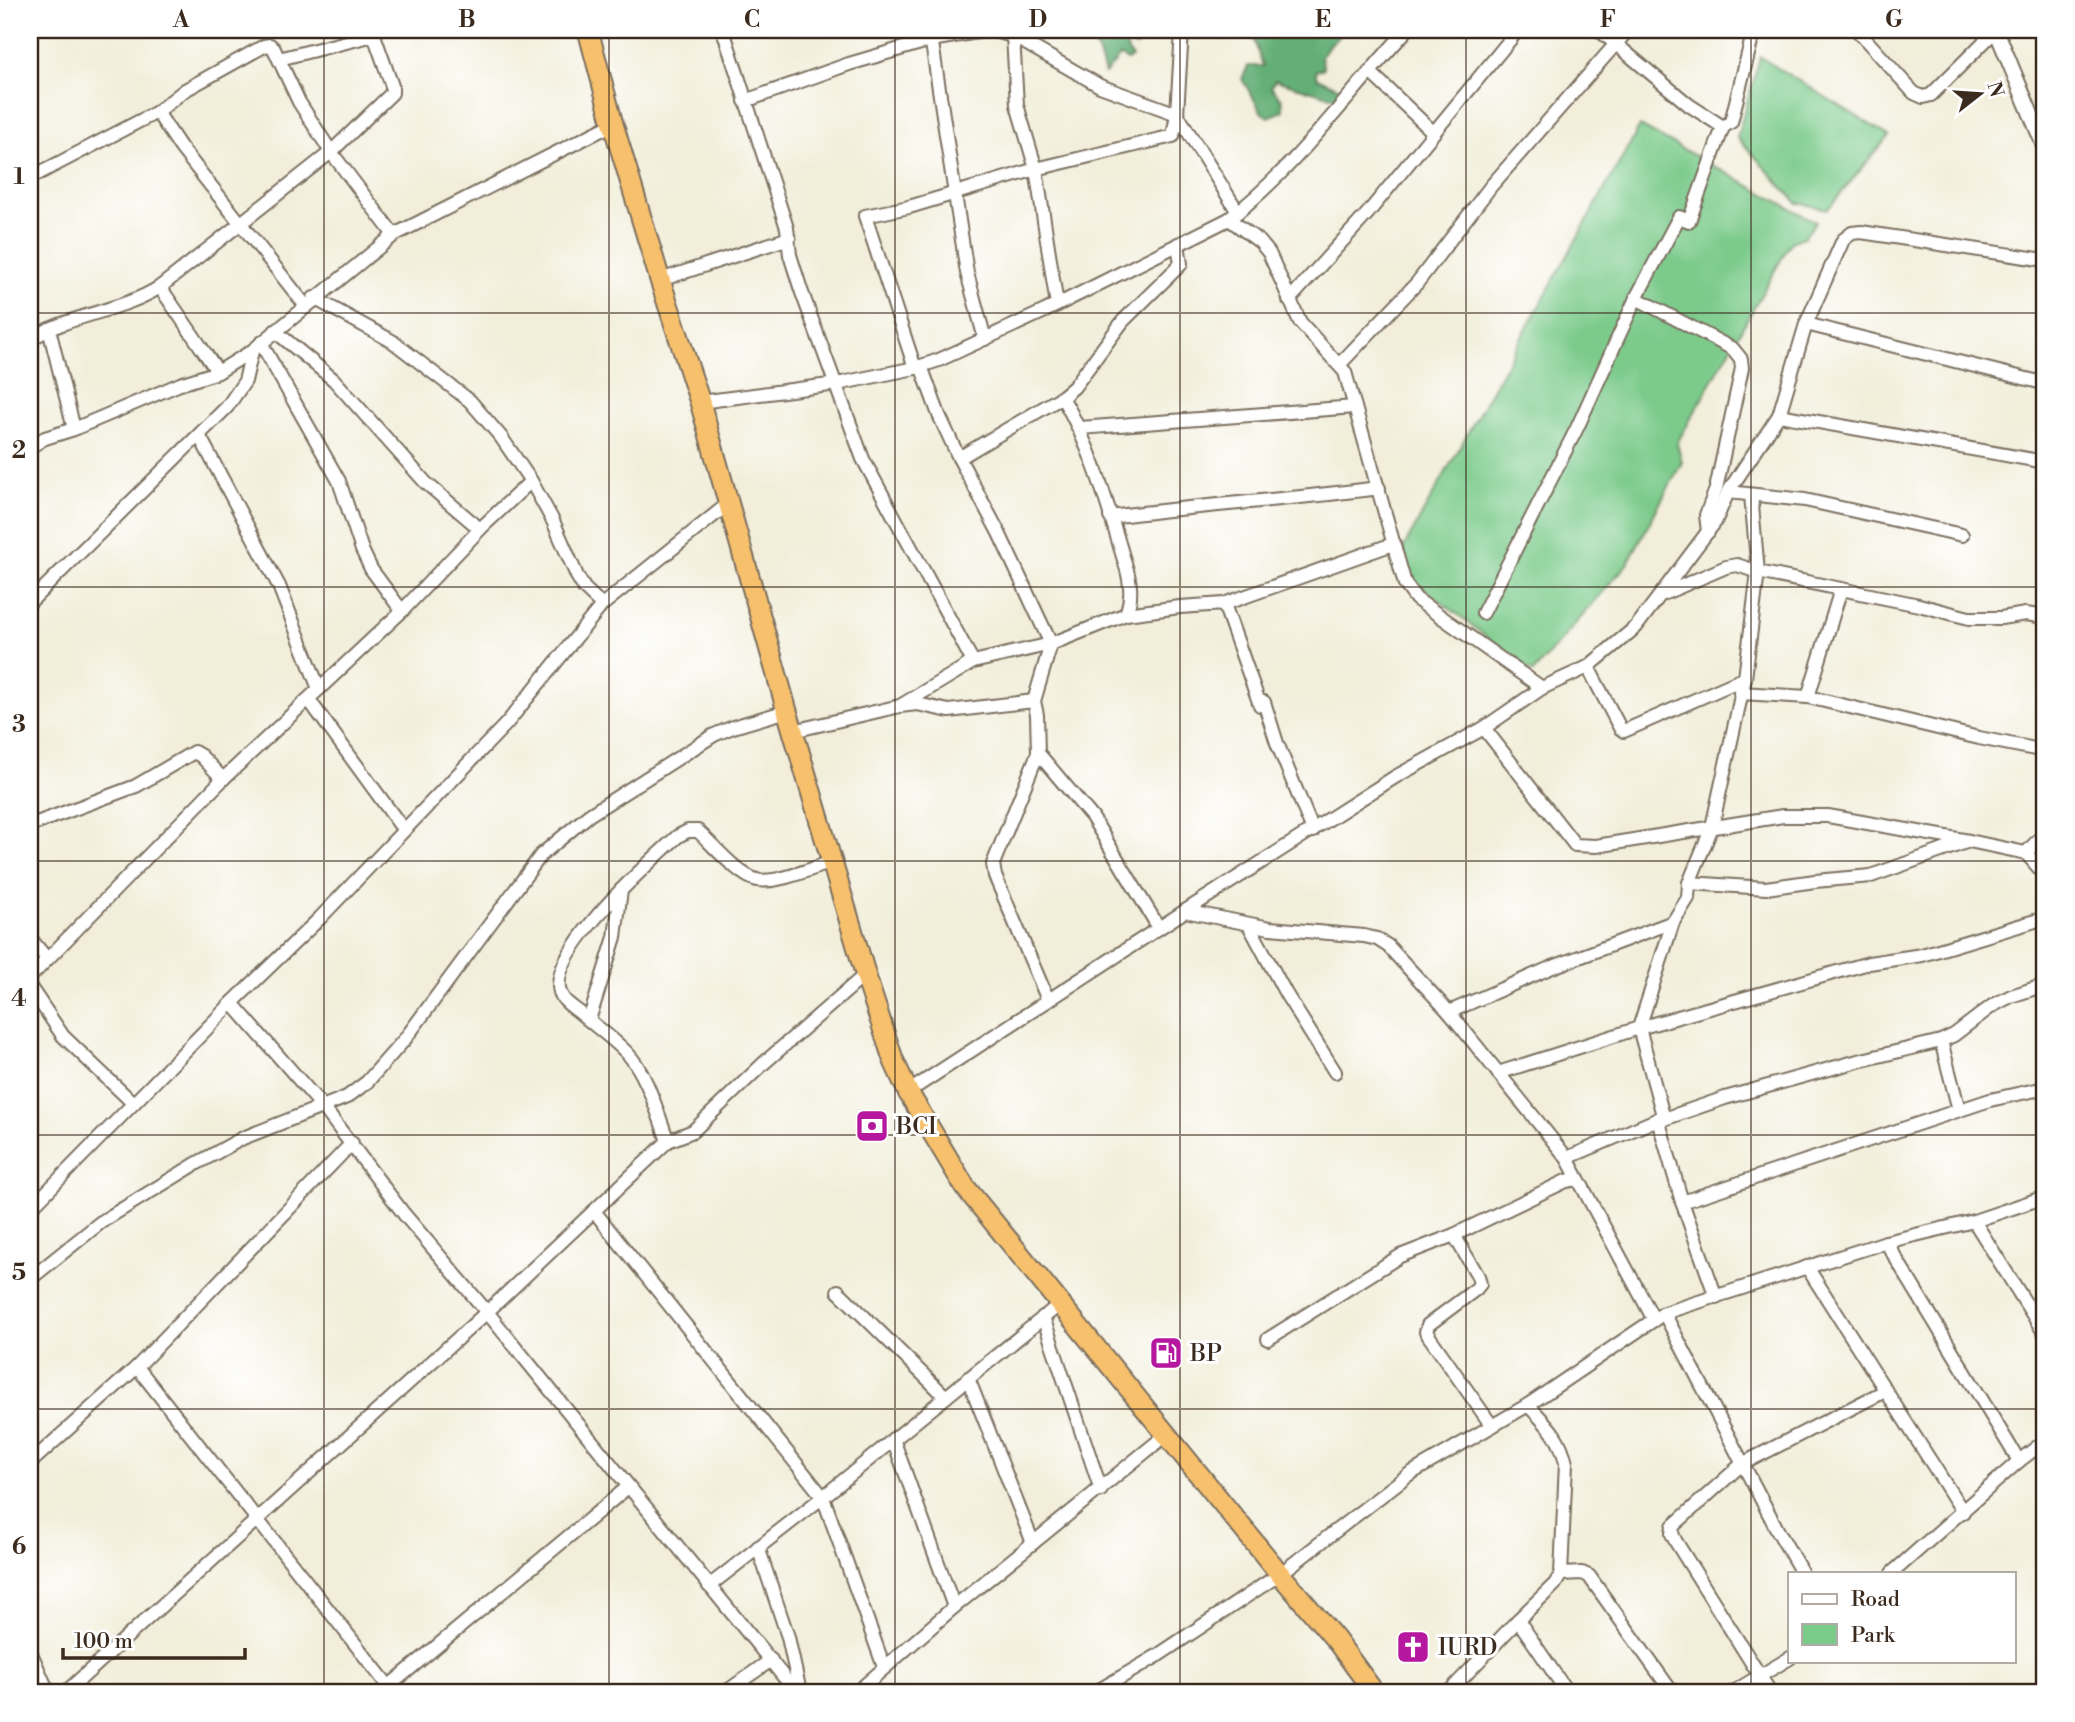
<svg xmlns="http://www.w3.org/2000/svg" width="2075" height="1722" viewBox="0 0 2075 1722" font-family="'Libre Bodoni',serif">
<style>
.green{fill:#7bcb8b;stroke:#5b7a54;stroke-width:2}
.forest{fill:#64af77;stroke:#506c4a;stroke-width:2}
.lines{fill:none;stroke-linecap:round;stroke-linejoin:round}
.minor-casing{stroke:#7b6f60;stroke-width:16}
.tertiary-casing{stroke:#7b6f60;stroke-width:18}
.trunk-casing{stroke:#7b6f60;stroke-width:23}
.minor{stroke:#fff;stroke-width:12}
.tertiary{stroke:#fff;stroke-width:14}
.trunk{stroke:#f7c06c;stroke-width:19}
.grid{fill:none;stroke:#3b2a1e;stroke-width:2;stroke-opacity:0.55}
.labels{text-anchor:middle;stroke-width:6;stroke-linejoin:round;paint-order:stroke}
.poi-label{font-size:23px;fill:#3b2a1e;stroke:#fff;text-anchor:start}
.neatline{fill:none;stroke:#3b2a1e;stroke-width:2.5}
.grid-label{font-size:23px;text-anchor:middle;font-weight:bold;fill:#3b2a1e}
</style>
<rect width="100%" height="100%" fill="#fff"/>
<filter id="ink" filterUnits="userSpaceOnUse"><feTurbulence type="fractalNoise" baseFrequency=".0143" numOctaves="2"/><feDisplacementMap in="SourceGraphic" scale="14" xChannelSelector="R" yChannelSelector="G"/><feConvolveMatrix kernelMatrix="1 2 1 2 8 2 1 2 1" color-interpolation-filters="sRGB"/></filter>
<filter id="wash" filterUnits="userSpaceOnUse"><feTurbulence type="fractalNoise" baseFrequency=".00686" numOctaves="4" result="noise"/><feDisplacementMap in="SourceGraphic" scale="28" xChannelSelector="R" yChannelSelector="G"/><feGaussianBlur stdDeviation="1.57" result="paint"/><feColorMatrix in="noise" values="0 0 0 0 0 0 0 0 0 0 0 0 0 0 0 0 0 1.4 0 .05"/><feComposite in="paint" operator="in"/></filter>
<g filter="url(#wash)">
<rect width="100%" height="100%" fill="#f2eeda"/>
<g class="green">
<path d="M1760,57L1889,136L1828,209L1797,203L1737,137Z"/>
<path d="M1640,126L1816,222L1804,237L1791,242L1677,443L1682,462L1628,563L1533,673L1417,583L1403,568L1400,554Z"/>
</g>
<g class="forest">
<path d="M1089,30H1125L1133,40L1143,35L1144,40L1136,47L1125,41L1128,51L1132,57L1127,60L1120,56L1105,74L1098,51L1089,40Z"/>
<path d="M1217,30H1341V35L1329,45L1321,57L1324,68L1315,71L1317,78L1340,88L1336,98L1275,80L1271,87L1282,99L1283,111L1269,117L1262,113L1242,79L1248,66H1263L1253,37L1228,30L1226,39Z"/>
</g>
</g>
<g filter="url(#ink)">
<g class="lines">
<defs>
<g id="minor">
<path d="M723,30L787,228L790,255L801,290L863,459L973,662"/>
<path d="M930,30L967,273L985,339"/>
<path d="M1599,30L1689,105L1723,127"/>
<path d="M1857,30L1914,93L1923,97L1931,95L1996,30"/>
<path d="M1013,36L1017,105L1036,169L1057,305"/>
<path d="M279,59L374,35L378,30"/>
<path d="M1370,72L1433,132"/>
<path d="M745,101L849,64L931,40L989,30L1013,36L1100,86L1177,114L1238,212"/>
<path d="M157,112L181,148L305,305"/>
<path d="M30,178L157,112L185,90L264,46L270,45L274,49L299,102L331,152L394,235"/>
<path d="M1229,219L1260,242L1269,253L1300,322L1345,372L1405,584L1416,599L1542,688"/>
<path d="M660,280L789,238"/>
<path d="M160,287L218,372"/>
<path d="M314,298L392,341L470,401L501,437L531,481L553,521L577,576L584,588L602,605"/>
<path d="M1636,298L1733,349L1741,359L1742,368L1716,489L1706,515L1708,532"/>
<path d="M1289,300L1367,214L1518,30"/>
<path d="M1806,324L2039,382"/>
<path d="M49,329L74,429"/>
<path d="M275,331L334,380L426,483L480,529"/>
<path d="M30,340C66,315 121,312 160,287L331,152L392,93V86L374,35"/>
<path d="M261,343L339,481L362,550L371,569L402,611"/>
<path d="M1339,365L1417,283L1491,186L1628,30"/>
<path d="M921,366L939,415L959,458L999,533L1051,644L1034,701L1037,715L1038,753L993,864L995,876L1048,1000"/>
<path d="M915,368L865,216L909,207L1036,169L1173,136L1177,114L1182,30"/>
<path d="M1062,397C1094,451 1109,511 1127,570C1131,586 1132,598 1126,614"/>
<path d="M700,402L837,384L915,368L939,360L1045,311L1229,219C1298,166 1349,92 1407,30"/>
<path d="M1779,415L2045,462"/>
<path d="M1080,428L1355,407"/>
<path d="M199,435L279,586L319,689"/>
<path d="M30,447L45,438L74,429L180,384L218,372L252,351L394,235L613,124"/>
<path d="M959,458L1062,397L1074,387L1123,321L1181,264L1178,244"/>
<path d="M1728,492L1805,500L1962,535"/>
<path d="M1110,517C1200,505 1289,500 1379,488"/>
<path d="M1663,594L1726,567L1737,565L1758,572L1919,605L1969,618H2001L2026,614L2045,617"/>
<path d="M30,602L227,407L245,381L252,351"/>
<path d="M1224,604L1260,705L1264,702L1277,743L1313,831"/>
<path d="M1483,613L1577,428L1636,298L1679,217L1689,221L1723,127L1731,122L1754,30"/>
<path d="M1588,667L1620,728L1624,731L1745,678"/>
<path d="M1740,693L1808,697L1979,738L2045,751"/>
<path d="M1808,697L1841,589"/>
<path d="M309,700L403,829"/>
<path d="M900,706L973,662L1051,644L1126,614L1180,607L1224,604L1393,544"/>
<path d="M1484,728L1575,845L1596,846L1783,816H1828L1969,841L2026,853L2045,875"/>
<path d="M793,731L900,706L917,704L949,711L1034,701"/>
<path d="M1038,753L1092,817L1159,928"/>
<path d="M30,827L31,825L136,786L194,752L201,756L223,779"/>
<path d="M2026,853L2045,833"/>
<path d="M1689,883L1766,888L1815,881L1871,876L1969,841"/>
<path d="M1185,911L1270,928L1364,936L1377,939L1388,946L1449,1012L1567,1158L1654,1320"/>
<path d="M1249,925L1286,994L1335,1072"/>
<path d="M30,938L47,959"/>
<path d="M30,977L223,779L402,611L480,529L531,481"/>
<path d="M30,987L63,1036L133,1103"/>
<path d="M232,1003L323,1107L404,1214L487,1312L796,1692"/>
<path d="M1449,1012L1550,968L1673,922"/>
<path d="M589,1020L615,937L621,890"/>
<path d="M1941,1041L1959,1110"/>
<path d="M1498,1073L1639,1028L1869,963L1922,955L2045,918"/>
<path d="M908,1092L1185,911L1395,777L1484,728L1542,688L1588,667L1636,627L1715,522L1728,492L1779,415L1806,324L1843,240L1852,233L1861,232L2045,260"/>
<path d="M1664,1119L1725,1098L1858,1061L1941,1041L1954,1035L1992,1006L2011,996L2045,985"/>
<path d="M668,1141C658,1115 647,1074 628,1054C614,1039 595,1026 579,1012C574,1008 567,1004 563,998C536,961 652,860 678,836L688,831H698C712,844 739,876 757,880C776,884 813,868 832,862"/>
<path d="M1567,1158L1658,1119"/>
<path d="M1682,1202L1990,1100L2045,1088"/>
<path d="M30,1209L232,1003L320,918L507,723L602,605L728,504"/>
<path d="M594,1211L823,1497L884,1667"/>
<path d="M1974,1221L2045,1334"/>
<path d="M1454,1235L1478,1276L1480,1284L1476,1289L1428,1325L1426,1332L1492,1426"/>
<path d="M1886,1242L2019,1461"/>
<path d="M1807,1267L1963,1512"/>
<path d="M30,1279L101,1222L194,1165L243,1138L347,1097L367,1082L405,1039L541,855L589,815L714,735L733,727L787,711"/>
<path d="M838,1291L946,1397"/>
<path d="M1716,1297L1682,1202L1658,1119H1664L1639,1028L1673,922L1688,898L1689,883L1712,827L1745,678L1758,572L1751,495"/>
<path d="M1664,1313L1779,1533L1802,1573"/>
<path d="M1043,1317L1101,1490"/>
<path d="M1268,1339L1400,1256L1454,1235L1566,1181L1578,1179"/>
<path d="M137,1367L393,1692"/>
<path d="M968,1378L1033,1543"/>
<path d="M893,1439L954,1607"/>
<path d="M30,1463L137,1367L352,1143"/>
<path d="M758,1547L788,1637L800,1692"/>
<path d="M1892,1573L2019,1461L2045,1441"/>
<path d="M1561,1574L1582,1573L1589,1576L1672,1692"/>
<path d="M709,1586L823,1497L1060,1304"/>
<path d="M1518,1620L1567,1692"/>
<path d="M30,1651L48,1692"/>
<path d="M66,1692L487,1312L668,1141L693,1131L764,1063L866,974"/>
<path d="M382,1692L628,1487"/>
<path d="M726,1692L771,1660"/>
<path d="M857,1692L954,1607L1166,1435"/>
<path d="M1096,1692L1157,1656L1280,1574L1408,1475L1528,1405L1664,1313L1886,1242L1974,1221L2045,1197"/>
<path d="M1449,1692L1518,1620L1555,1584L1561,1574L1566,1463C1560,1436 1547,1425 1528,1405"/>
<path d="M1733,1692L1790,1658"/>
<path d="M1770,1692L1676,1542L1672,1534L1673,1526L1742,1464L1885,1391"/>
</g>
<path id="tertiary" d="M1996,30L2045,148"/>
<path id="trunk" d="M588,30L613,124L660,280L700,402L787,711L868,983L893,1059L908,1092L965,1187L1280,1574L1336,1640L1374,1692"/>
</defs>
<use href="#minor" class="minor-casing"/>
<use href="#tertiary" class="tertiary-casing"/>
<use href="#trunk" class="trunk-casing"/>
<use href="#minor" class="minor"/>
<use href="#tertiary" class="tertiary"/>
<use href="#trunk" class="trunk"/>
</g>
</g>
<path class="grid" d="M324,30V1692M609,30V1692M895,30V1692M1180,30V1692M1466,30V1692M1751,30V1692M30,313H2045M30,587H2045M30,861H2045M30,1135H2045M30,1409H2045"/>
<defs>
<symbol id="bank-square" viewBox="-11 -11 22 22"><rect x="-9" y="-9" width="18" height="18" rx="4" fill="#b5179e" stroke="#fff"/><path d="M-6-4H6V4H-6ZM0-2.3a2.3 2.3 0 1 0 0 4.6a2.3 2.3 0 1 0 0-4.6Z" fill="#fff"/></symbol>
<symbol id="fuel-square" viewBox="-11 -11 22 22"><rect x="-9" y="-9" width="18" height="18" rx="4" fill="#b5179e" stroke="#fff"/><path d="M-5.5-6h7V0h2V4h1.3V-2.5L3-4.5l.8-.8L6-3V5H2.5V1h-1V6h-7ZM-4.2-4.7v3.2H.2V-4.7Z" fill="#fff"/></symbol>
<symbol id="church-square" viewBox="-11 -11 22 22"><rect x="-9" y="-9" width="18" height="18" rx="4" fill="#b5179e" stroke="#fff"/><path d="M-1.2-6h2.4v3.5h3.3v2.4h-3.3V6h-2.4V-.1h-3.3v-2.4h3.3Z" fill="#fff"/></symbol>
</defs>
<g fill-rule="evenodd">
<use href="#bank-square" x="853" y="1107" width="38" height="38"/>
<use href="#fuel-square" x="1147" y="1334" width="38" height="38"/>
<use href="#church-square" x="1394" y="1628" width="38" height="38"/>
</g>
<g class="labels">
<g class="poi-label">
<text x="896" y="1134">BCI</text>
<text x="1190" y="1361">BP</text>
<text x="1438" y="1655">IURD</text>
</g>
</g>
<rect width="2075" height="1722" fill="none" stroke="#fff" stroke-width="77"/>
<rect x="1788" y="1572" width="228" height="91" fill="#ffffff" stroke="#b1aaa5" stroke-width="2"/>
<rect x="1802" y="1594" width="35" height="10" fill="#ffffff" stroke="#b1aaa5" stroke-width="2"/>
<text x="1851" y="1606" font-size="21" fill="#3b2a1e">Road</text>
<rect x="1802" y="1624" width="35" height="21" fill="#7bcb8b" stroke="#b1aaa5" stroke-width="2"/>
<text x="1851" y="1642" font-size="21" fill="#3b2a1e">Park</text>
<g transform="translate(1980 94) rotate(73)" stroke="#ffffff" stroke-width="5" paint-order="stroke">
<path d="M0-5L12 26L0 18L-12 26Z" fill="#3b2a1e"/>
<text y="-10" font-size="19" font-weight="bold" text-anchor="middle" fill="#3b2a1e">N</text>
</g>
<path d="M63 1648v10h182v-10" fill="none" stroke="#3b2a1e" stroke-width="3.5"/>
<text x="74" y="1648" font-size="21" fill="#3b2a1e" stroke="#ffffff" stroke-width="5" paint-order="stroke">100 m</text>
<rect x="38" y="38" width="1998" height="1646" class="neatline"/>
<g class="grid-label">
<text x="181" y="27">A</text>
<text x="467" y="27">B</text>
<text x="752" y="27">C</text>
<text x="1038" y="27">D</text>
<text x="1323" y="27">E</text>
<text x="1608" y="27">F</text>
<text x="1894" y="27">G</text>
<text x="19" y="184">1</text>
<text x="19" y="458">2</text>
<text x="19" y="732">3</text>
<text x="19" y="1006">4</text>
<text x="19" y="1280">5</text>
<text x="19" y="1554">6</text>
</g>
</svg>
